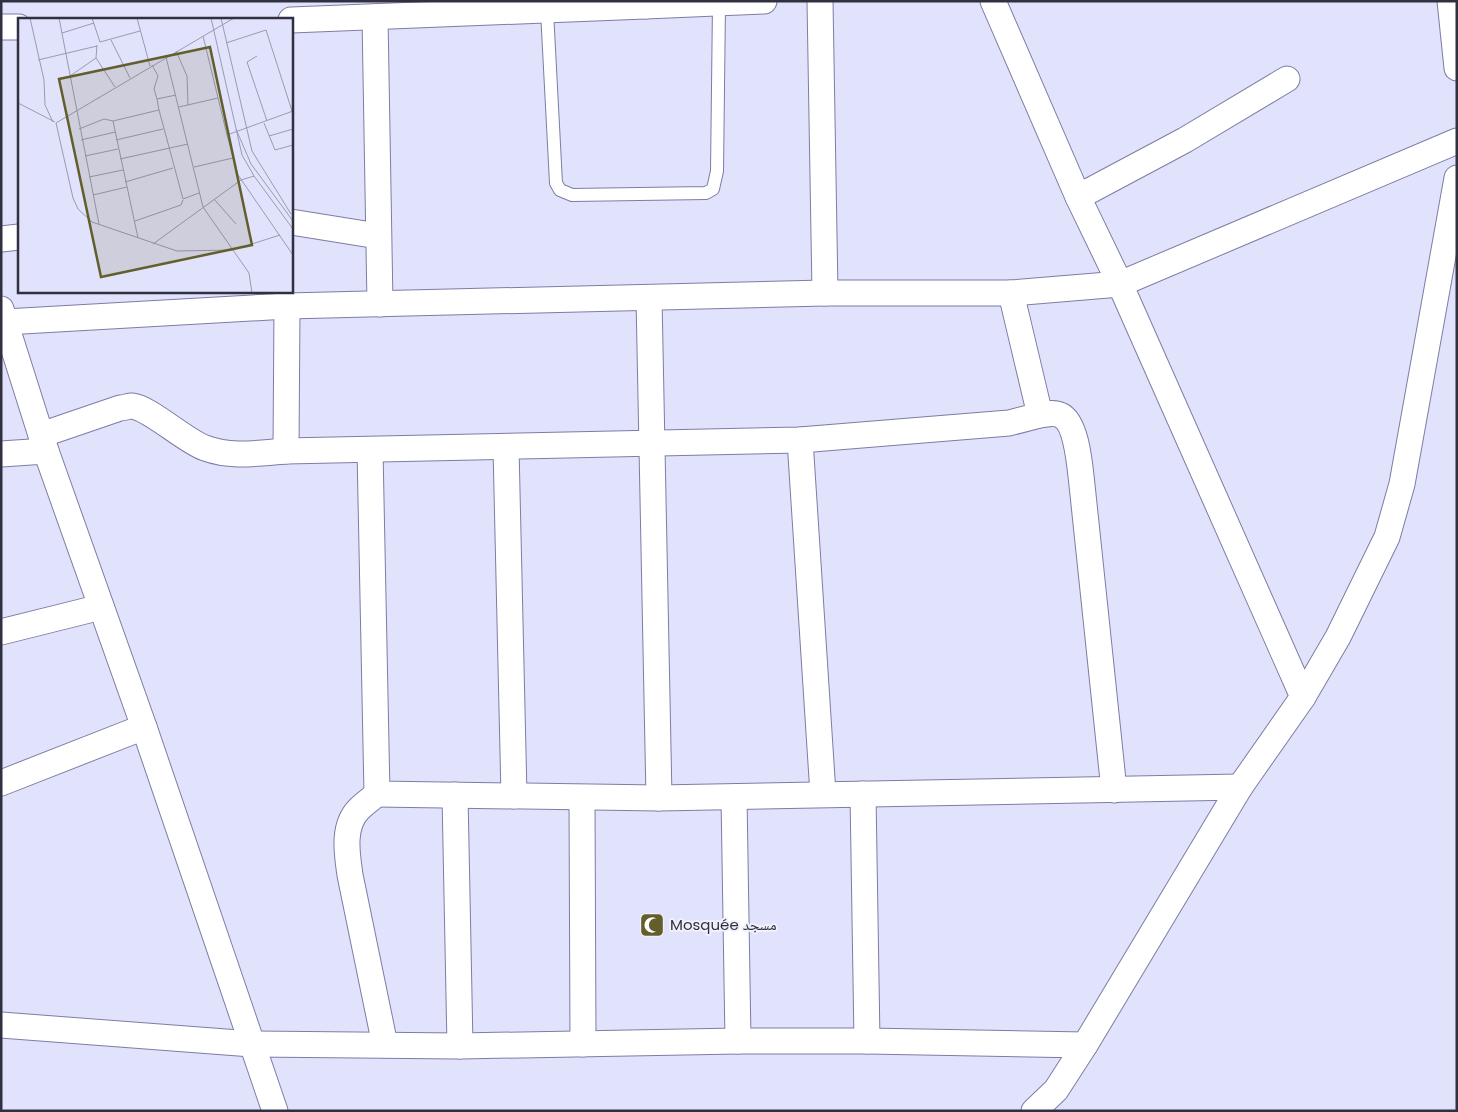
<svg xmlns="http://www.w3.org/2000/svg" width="1458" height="1112" viewBox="0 0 1458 1112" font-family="Poppins,'Noto Naskh Arabic',sans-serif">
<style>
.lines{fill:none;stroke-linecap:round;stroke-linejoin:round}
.lane-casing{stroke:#7d7da4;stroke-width:14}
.street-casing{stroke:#7d7da4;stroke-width:27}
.lane{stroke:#fff;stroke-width:12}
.street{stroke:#fff;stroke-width:25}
.labels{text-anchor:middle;stroke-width:4;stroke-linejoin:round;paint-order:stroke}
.poi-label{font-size:15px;fill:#303041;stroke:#f0f1fa;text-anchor:start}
.inset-road{fill:none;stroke:#9a9bb1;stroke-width:1}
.view{fill:#635f2c;fill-opacity:0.15;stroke:#635f2c;stroke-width:2.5}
.inset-edge{fill:none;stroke:#303041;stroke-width:2.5}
</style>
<rect width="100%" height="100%" fill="#e1e2fc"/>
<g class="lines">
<defs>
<path id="lane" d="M547,11L556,183L560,190L572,195L706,193L713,189L717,171L719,4"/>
<g id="street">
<path d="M645,1V6L764,1"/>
<path d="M820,1L825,293"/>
<path d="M993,1L1078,197L1120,284L1303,697"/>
<path d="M1450,1L1457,68"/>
<path d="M375,17L380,304"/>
<path d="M291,20L645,6"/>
<path d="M1,27H19"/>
<path d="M1078,197L1185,140L1287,79"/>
<path d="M291,222L378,236"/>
<path d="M1,239L19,237"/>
<path d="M649,298L659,798"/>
<path d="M287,306L286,451L800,440L1009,423L1040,415L1011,293"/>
<path d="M1,309L46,451L144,727L275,1111"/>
<path d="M5,322L287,306L825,293H1011L1120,284L1457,141"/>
<path d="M1040,415C1047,414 1054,412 1060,415C1077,422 1080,468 1082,485L1114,790"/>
<path d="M41,435L120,408C124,408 128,406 132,406C150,408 185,441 205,448C232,458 258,453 286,451"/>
<path d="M800,440L823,794"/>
<path d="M506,447L514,796"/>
<path d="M370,450L377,794L659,798L1240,787"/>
<path d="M1,454L46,451"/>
<path d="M1,632L101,607"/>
<path d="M1,783L144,727"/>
<path d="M377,794C371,799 364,804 359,809C342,826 347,854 350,875L385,1045"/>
<path d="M863,794L867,1041"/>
<path d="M455,795L460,1046"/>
<path d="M734,797L738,1041"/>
<path d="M582,798L583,1044"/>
<path d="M1,1025L252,1044L460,1046L738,1041H867L1085,1045"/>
<path d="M1034,1111L1056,1090L1085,1045L1240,787L1303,697L1338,637L1387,537L1402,484L1457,178"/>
</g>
</defs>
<use href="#lane" class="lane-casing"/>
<use href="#street" class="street-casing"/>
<use href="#lane" class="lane"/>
<use href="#street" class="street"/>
</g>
<defs>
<symbol id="mosque-square" viewBox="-11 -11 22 22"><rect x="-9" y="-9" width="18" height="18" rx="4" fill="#635f2c" stroke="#f0f1fa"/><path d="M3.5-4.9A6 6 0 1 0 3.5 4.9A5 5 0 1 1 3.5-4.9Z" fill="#fff"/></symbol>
</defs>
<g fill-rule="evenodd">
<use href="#mosque-square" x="638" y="911" width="28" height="28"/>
</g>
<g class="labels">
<g class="poi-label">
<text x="670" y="930">Mosquée مسجد</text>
</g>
</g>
<g transform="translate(18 18)">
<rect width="275" height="275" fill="#e1e2fc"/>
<path class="inset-road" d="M12,0L26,62L27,87L35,104M41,0L81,206M74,0L82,24L122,13M119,0L132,48M193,0L224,137L236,158L275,211M203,0L234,133L273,196M44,15L76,5M185,18L209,117M93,22L112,60M208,25L248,12L274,93M158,33L169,58L170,87M239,38L229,44L249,103M148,39L185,189L231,255L234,275M78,40L97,69M20,42L79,28M134,47L140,58L136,71L139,81M52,58L78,40L79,27M158,77L139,81L141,92L165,181L181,175M0,85L37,104M161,89L200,80M275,93L209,117L220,157L275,237M38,105L55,180L60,191L74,204L159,233L215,232L262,217M38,105L216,0M246,105L257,132L275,127M61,111L86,101L95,103M218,111L233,146L275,203M251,118L275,111M63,122L97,114M98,122L145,111M67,138L100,131M102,141L170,126M176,149L215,140M71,159L105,152M107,164L155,150M75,177L109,169M196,181L218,206M117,203L163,187L165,182M120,220L95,103L141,92M135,226L223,162L236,158"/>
<path class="view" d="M192,29L234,227L83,259L41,61Z"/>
<rect width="275" height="275" class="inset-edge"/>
</g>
<rect width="1458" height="1112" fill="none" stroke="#303041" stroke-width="5"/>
</svg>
